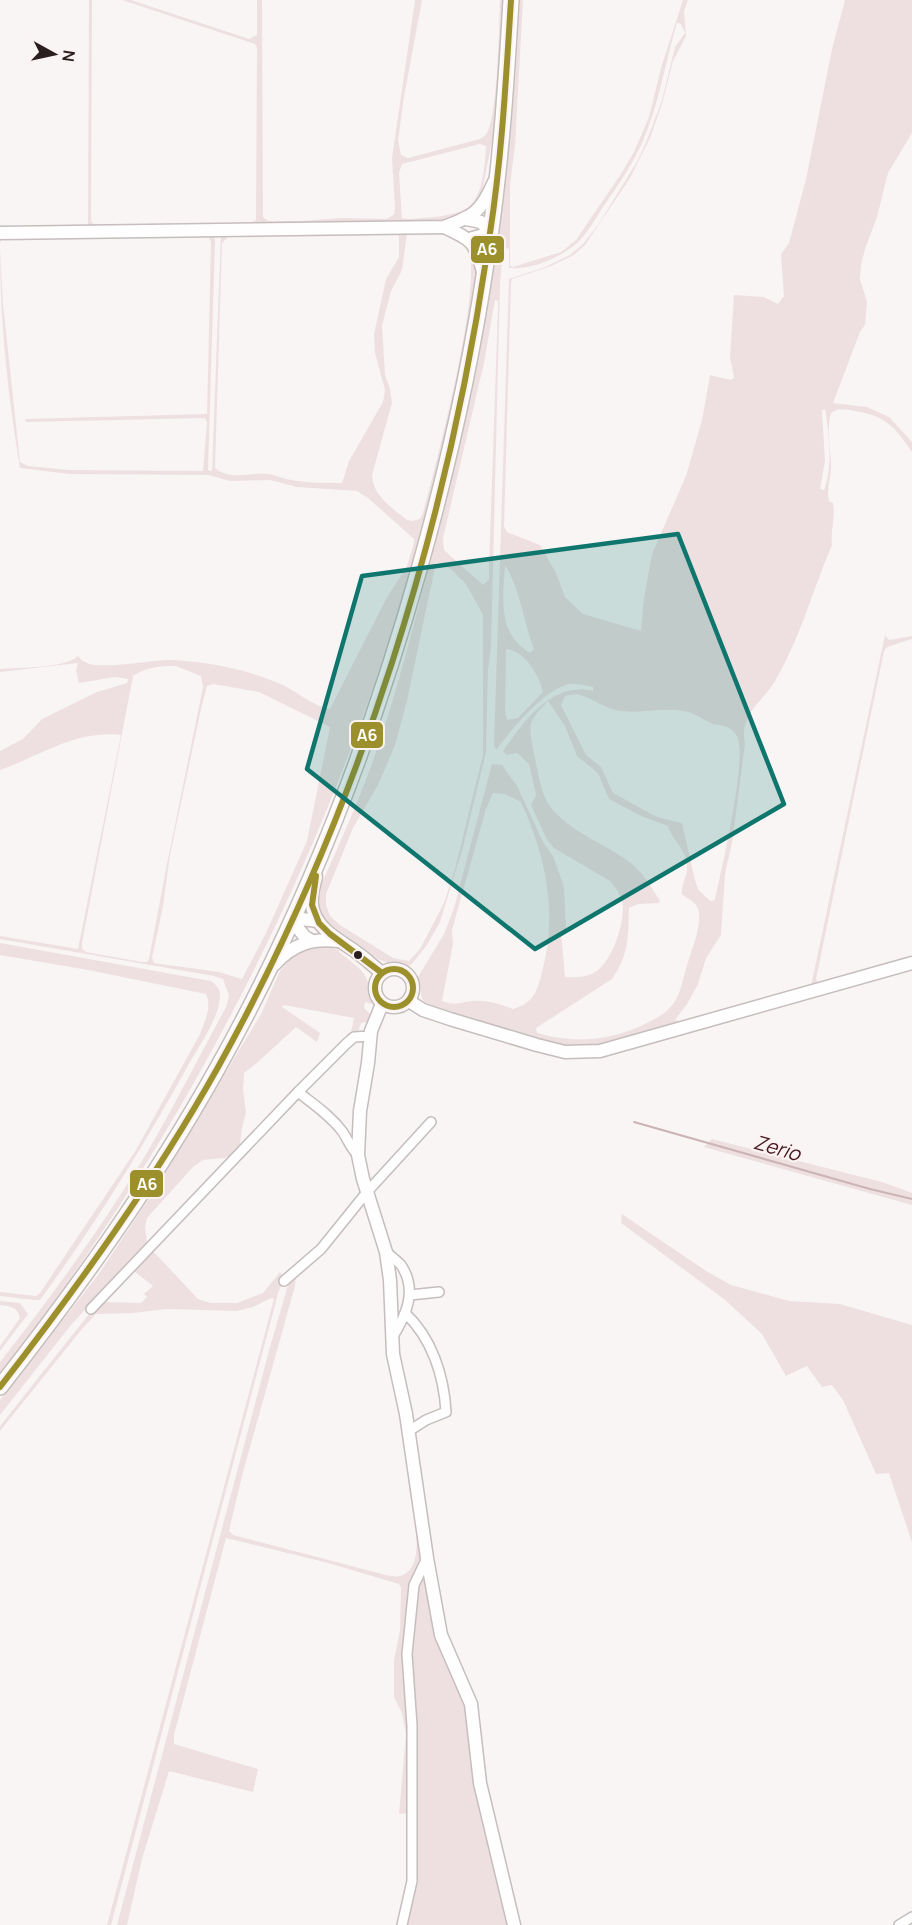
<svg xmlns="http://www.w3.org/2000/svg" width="912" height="1925" viewBox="0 0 912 1925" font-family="Manrope,sans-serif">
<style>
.green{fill:#eee0e1;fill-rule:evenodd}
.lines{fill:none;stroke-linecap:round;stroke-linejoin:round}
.stream{stroke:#ccb3b5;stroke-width:2}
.minor-casing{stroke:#c6bdbd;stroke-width:12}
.tertiary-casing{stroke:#c6bdbd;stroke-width:15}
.primary-casing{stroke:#c6bdbd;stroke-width:18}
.minor{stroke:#fefefe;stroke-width:9}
.tertiary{stroke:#fefefe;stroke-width:12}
.primary{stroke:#fefefe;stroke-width:15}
.bus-1-casing{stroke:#fbf3f3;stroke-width:10}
.bus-1{stroke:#9c902c;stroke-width:6}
.marked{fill:#0f766e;fill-opacity:0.2;stroke:#0f766e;stroke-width:4.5;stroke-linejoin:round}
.bus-dot{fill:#2b1e1f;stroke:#fbf3f3;stroke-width:2}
.labels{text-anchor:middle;stroke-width:4.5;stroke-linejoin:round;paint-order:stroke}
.water-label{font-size:20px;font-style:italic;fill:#471a20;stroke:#fbf3f3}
.line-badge{stroke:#fbf3f3;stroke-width:2}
.badge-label{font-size:16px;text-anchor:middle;font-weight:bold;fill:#fff}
</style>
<rect width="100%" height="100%" fill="#f9f5f5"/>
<g class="green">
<path d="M89,0H92L91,218L92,223L99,226L251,223L256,220L257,48L255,44L122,0H131L249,39L257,35V0H262L263,217L268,221H300L341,218L386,219L394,215L395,208L392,158L415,0H422L404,97L398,140L401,155L408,158L480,139C483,137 485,136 487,133C498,114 499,26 500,0H505L497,116L481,197C464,224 429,221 400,224L0,227L88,225ZM480,144L486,146C482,213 471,215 408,219L402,218L399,173L402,164Z"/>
<path d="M520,0H523L515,146L510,185V266L513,267L561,252L576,240L621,174L634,152L649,117L661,68L683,0H688L684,11L686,36L673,61L662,104L650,138L630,178L585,245L574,255L551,266L512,279L511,283L504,526L507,532L540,545L556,573L565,597L583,614L641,631L644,598L652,554L686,476L702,420L710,375L731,380L734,377L730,357L734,295L764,297L778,304L784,296L781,254L789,243L806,179L832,49L845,0H912V133L888,173L877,217L865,249L861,265L860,279L867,302L865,325L860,332L833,403L867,407L889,417L912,442V452C895,427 885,415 854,411C846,409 838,408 831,413C826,430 831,449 831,467C831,479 826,489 829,501L833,503C836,518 830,531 832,545C813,589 800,639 775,681C761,704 739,714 745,744L732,843L725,874L721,935L706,958L698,984L687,1004L675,1020L684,1022L811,986L885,635L889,640L912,636V639L887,647L884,651L816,979L818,983L912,957V960L601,1048L558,1047L427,1004L422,999L418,977L444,934L454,908L492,764L502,765L517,786L543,842L553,856L564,887L566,929L561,931L565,977C574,978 589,977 597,971C613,958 626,921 622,901C621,894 614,886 610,881L554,848L547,840L531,805L536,795L529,764L517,753L507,755L503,751C524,721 552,681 593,691V687C586,686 577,683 570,684C545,688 511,730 496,750L494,745L509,279L545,267L570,255L583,244L598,225L638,160L647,140L662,100L675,47L685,33L681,24L677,23C665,63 659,105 642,143C631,167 616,188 601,210C594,221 586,235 577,243C560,258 531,270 509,268V248L503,250L500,283L491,648L488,670L486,752L463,847L440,922L427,945L411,965C403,967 389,963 380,960C354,943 312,928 319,890C338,847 358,803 374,758C397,693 413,626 431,559C449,487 467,416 481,343C503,230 514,115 520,0ZM495,300L498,301V307L489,567V579L483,585L444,550L443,538L484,363ZM825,409C829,434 833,466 824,490L820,489L825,461L822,410ZM436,562L451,569L466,584L483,615V755L455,869L444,903L420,949L409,961L393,958L340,925L330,916L326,905V894L353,828L379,783L395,745L407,701ZM505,565C521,591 523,621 534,649L530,653C497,634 503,597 505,565ZM506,649C525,651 539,675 543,692L518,718L507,720L505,711ZM577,694C592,698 603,707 615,710C638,715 661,707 684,711C696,713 703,720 713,724C719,725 726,726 731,729C733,731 735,733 737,736C748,757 721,872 715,900L710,901L698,889L695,880L682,823L657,817L613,793L601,767L586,755L561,705L565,696ZM548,701L565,726L577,756L598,773L609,799L641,816L668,826C672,840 686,849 687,865C688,876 681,883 682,894C686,898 693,901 696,905C705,917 693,946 689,959C684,972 682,991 674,1003C667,1013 655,1019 645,1024C609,1041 575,1044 537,1033L536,1028L612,979C629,955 628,937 629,908L638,904L659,903L660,901C652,888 644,874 632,864C607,844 570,833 550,806C540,793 538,770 534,754C529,724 526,724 548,701ZM493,793L505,794L521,802C546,856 558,914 542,972C537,991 534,1003 513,1009C501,1005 488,1000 475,1001C460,1001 459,1007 442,1001L453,944L452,930L486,809Z"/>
<path d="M221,233H441C455,236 469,244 474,259C481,279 462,361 457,385C380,750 227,1079 0,1375V1362C52,1296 101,1228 145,1156C174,1107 199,1056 226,1007L229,996L223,979L214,976L0,939V936L78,949L121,735C78,729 39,756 0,770V751L23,739L42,719L97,692L127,683L128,679L115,677L79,683L76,670L78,663L0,672V669C19,667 64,669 78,656C80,658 82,661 85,662C99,671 153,659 172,660C211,662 250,670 285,686C300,694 313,706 330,709L386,599L407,566L414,543V539L368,498L357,491L297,487L270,480L230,481L208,475L69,474L20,468C8,396 0,322 0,249L3,304L20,462L28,466L69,470L203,471L207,422L205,418L26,422L25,419L207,414L211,242L208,236L192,235L6,238L1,239L0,244V236L214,234L215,241L208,470L212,471ZM395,233L399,236V257L386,279L374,334L375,353L385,390L383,402L349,461L342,483C325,483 308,483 291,480C283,479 276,475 269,474C250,472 231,481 215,468L222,243L228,237ZM407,234C426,233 455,231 467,249C486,277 434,472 423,513L420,519L412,521L407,520C391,507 373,496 372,475L392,403L390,389L385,375L382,326L391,291L402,270ZM176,666L201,676L203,687L167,864L149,959L147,962H142L86,952L82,949V943L133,676C146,667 160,666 176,666ZM213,684L259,692L330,727L307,841L266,933L242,979L219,972L154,963L152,958L163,906L170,855L201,709L207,686Z"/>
<path d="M0,943L211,981C216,985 220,988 220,995C220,1018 197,1049 186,1069C142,1149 94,1226 40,1300H34L0,1296V1292L36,1296L40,1293L136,1150L200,1034C205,1020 212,1008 206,994L88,970L0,955Z"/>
<path d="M320,944L339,950V952C364,972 368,971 372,1004L365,1002L364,1008L371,1015L367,1022L361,1023L358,1032L347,1038V1034L351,1032L354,1018L284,1005L282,1007L320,1033L317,1042L296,1027L258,1062L244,1073L243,1090L246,1112L242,1128L240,1144L232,1155L225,1158L203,1160L193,1167L147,1218L145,1227L147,1243L71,1325L0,1415V1400L98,1275L152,1194L261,1014L280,971L298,951Z"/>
<path d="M712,1139L882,1182L912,1193V1205L704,1147Z"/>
<path d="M622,1214L706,1271L731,1285L789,1301L840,1304L912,1325V1542L889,1473L876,1474L843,1400L832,1385L822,1387L807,1366L786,1376L762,1334L724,1299L621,1223Z"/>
<path d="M152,1250L198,1299L211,1303H237L263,1293L280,1272L283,1277L286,1278L279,1290L111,1925H107L274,1299L271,1298L253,1307L237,1311L167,1309L133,1313L96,1314L82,1329L0,1431V1426L89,1314L104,1302L141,1303L147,1297L144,1294L153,1286L134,1271Z"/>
<path d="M296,1274L295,1286L242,1476L229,1531L233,1535L386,1575C390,1576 396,1577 400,1576C429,1568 412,1509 409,1488L413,1492L422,1551L411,1585L408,1702L409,1813L399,1814L406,1734L402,1713L394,1697V1660L400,1630L401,1588L399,1584L328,1563L226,1538L174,1735V1744L258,1769L253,1792L169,1771L142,1859L127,1925H117L270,1347L288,1285Z"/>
<path d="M0,1301L20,1303L28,1314L0,1351V1346L20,1318C18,1307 10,1306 0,1305Z"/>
<path d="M424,1566C431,1608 436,1654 462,1689L511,1925H405L414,1882L411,1647L417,1588Z"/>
</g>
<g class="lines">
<path class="stream" d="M634,1122L870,1189L912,1199"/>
<defs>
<g id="minor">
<path d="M298,1092C313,1104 330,1115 342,1131C348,1139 350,1148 358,1155"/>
<path d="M386,1252C391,1256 397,1261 401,1265C418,1290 406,1316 392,1338"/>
<path d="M284,1281L321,1249L367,1192L431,1122"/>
<path d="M410,1295L439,1292"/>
<path d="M91,1309L298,1092L346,1044L354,1037L371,1036"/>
<path d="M405,1313C432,1338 444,1376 446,1412L426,1420L409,1431"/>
<path d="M402,1925L412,1881V1726L407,1654L414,1585L427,1558"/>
<path d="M899,1925L912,1917"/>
</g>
<g id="tertiary">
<path d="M466,219L481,222L491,233L469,239"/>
<path d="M444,227C472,240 475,241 483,272"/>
<path d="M0,233L444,227C474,216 481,212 494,182"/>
<path d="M316,877C313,888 310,899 313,910C318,930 341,941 356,952C365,958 373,966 382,973"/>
<path d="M312,941L305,937L292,921L301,919L318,921"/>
<path d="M275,964C293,944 312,938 338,941"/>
<circle cx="394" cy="988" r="19"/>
<path d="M409,1001L423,1010L450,1019L537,1045L565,1052L600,1051L912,963"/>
<path d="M382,1004L371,1031L368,1063L360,1111L358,1155L363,1179L386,1252L390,1280L393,1354L406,1414L427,1558L441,1635L471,1704L480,1783L514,1925"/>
</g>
<path id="primary" d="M0,1387C79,1286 154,1182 217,1069C306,910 371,741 420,566C448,466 471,365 486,263C500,176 506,88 511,0"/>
</defs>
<use href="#minor" class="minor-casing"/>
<use href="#tertiary" class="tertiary-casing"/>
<use href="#primary" class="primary-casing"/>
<use href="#minor" class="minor"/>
<use href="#tertiary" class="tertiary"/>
<use href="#primary" class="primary"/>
<defs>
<g id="bus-1">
<path d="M316,876L312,905L319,923L330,934L382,973"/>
<circle cx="394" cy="988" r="19"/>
<path d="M0,1387C79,1285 154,1181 217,1069C360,812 449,523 490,233C502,156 506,78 511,0"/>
</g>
</defs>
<use href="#bus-1" class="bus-1-casing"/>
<use href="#bus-1" class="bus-1"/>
</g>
<path class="marked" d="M678,534L784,804L535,949L307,769L362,576Z"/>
<circle class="bus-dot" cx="358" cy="955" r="5"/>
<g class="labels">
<g class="water-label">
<text transform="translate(777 1148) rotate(16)" y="7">Zerio</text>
</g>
</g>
<g class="line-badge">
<rect x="470" y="235" width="35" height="29" rx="6" fill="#9c902c"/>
<rect x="350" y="721" width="34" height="28" rx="6" fill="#9c902c"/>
<rect x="129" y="1169" width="35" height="29" rx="6" fill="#9c902c"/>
</g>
<g class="badge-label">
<text x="487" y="255">A6</text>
<text x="367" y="741">A6</text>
<text x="147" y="1190">A6</text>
</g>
<g transform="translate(54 54) rotate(98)" stroke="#fbf3f3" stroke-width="4.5" paint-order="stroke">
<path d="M0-4.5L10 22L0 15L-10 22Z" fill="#2b1e1f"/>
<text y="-9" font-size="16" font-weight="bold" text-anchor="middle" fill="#2b1e1f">N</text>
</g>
</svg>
